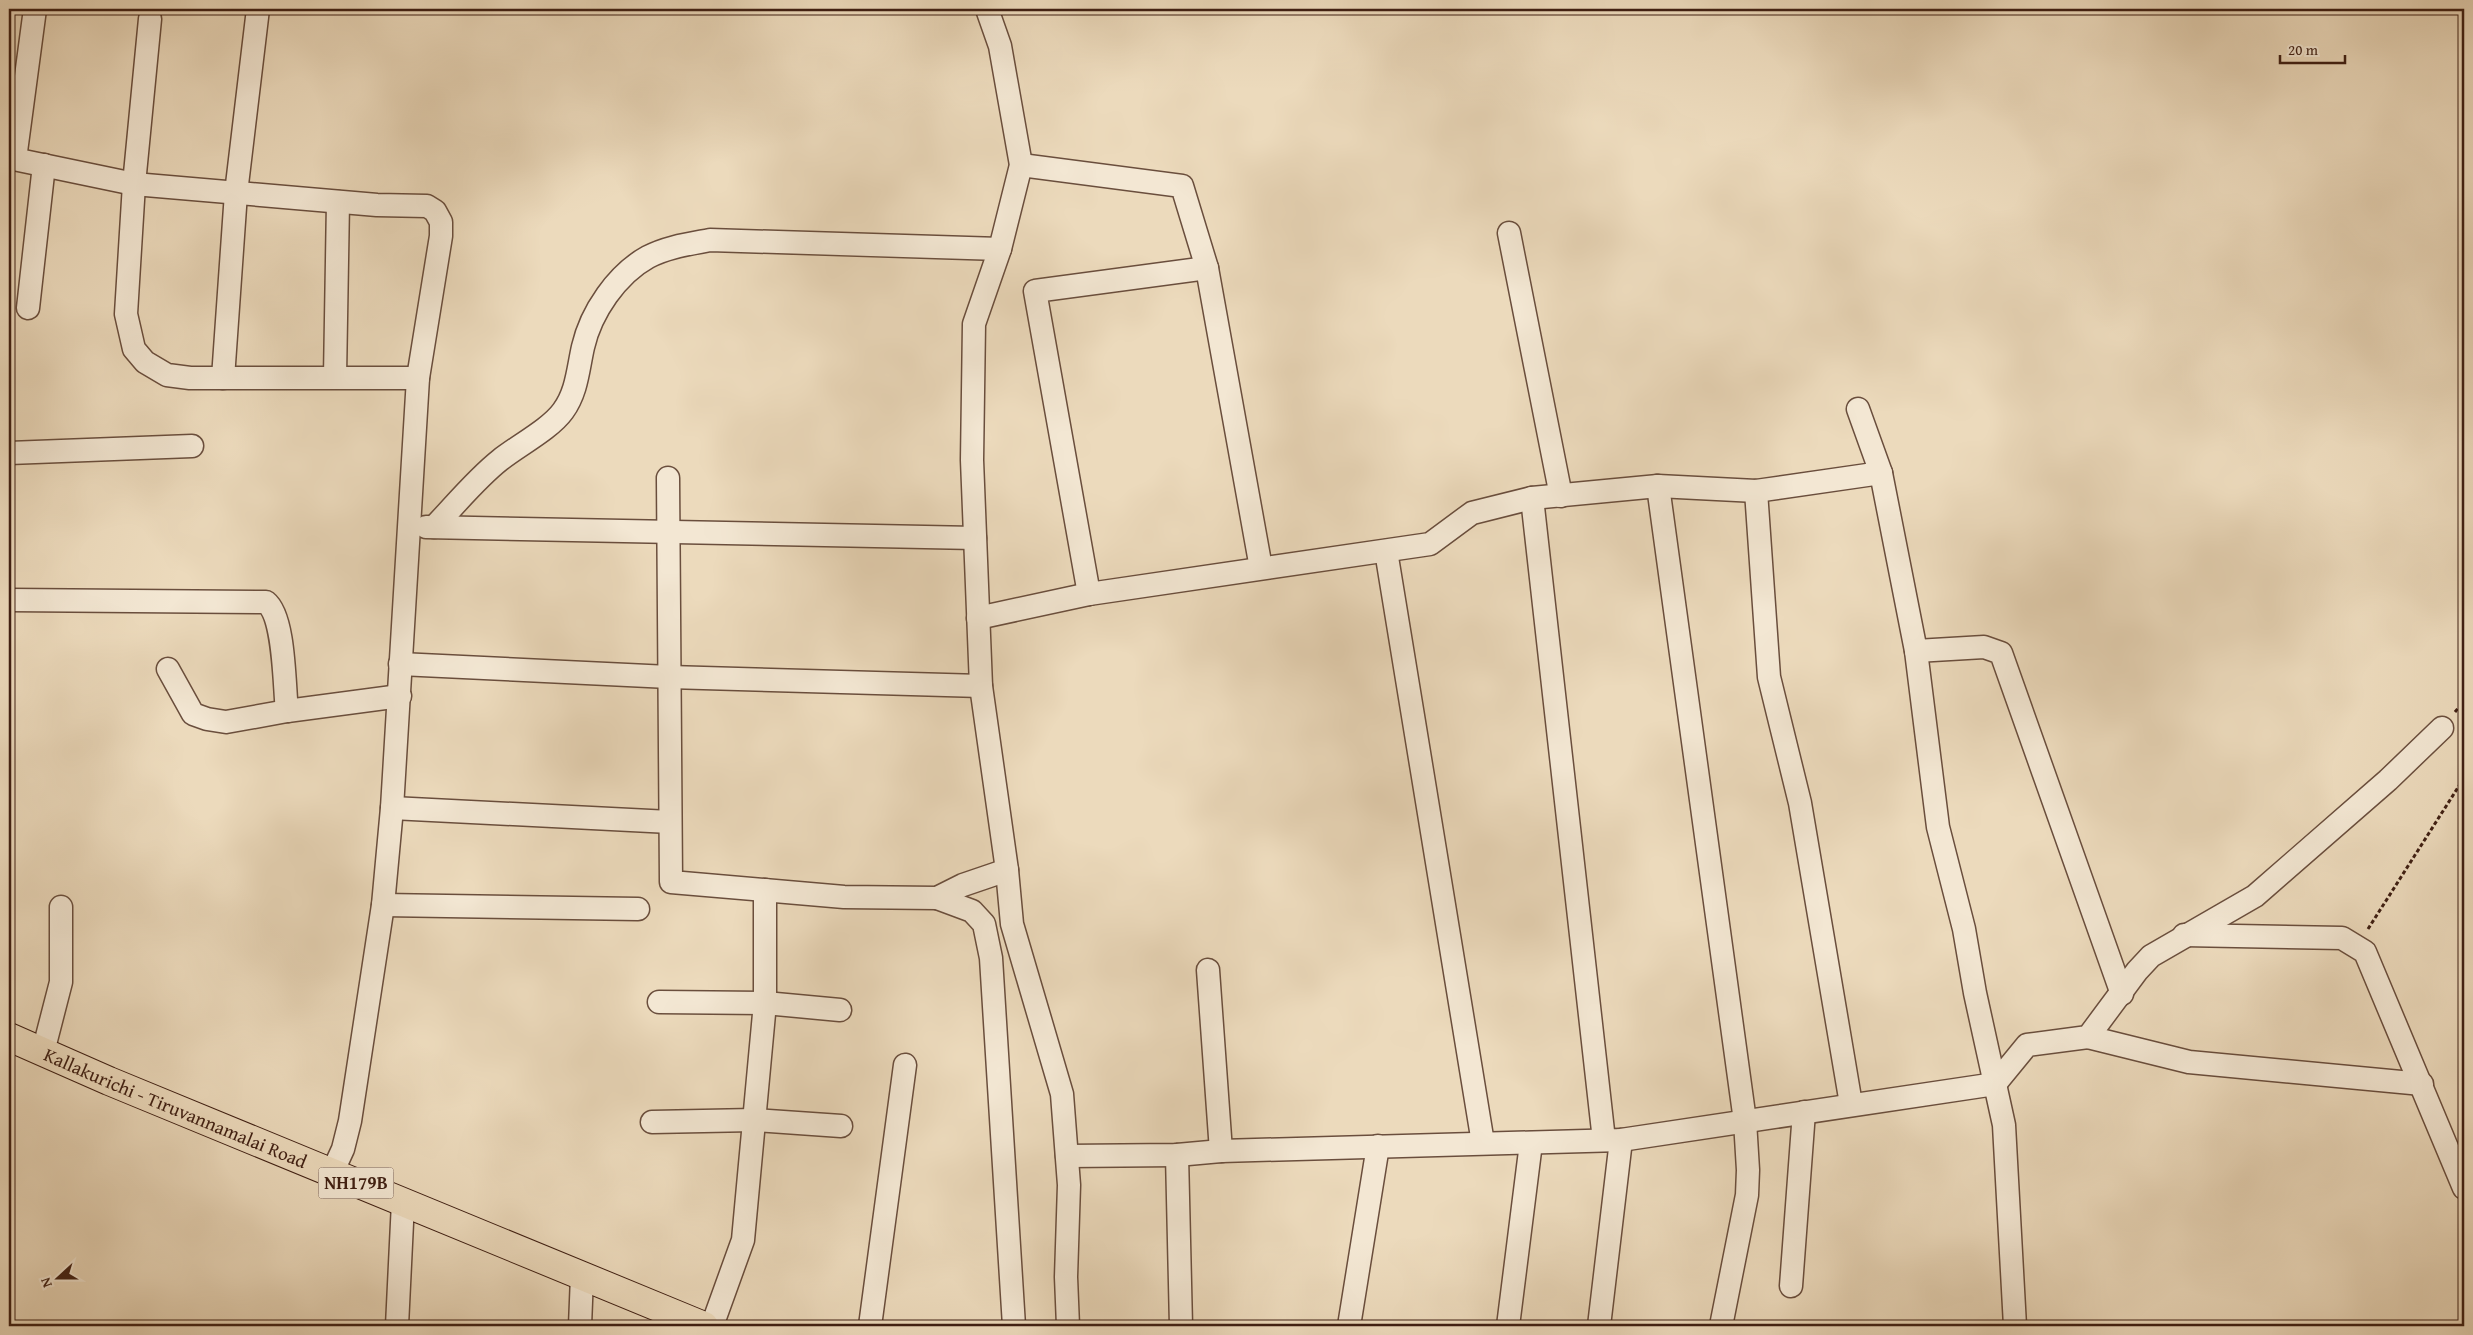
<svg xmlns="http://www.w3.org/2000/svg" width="2473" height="1335" viewBox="0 0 2473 1335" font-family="'Gentium Book Plus',serif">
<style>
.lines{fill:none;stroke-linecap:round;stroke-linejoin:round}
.street-casing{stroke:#6a4e3d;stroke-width:25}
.highway-casing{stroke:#3f1f13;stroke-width:30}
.path{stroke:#3f1f13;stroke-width:3;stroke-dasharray:4 2.5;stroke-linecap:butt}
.street{stroke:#f3e7d3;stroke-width:22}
.highway{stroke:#ecdabc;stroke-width:28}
.labels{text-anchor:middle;stroke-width:4.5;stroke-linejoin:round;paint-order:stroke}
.shield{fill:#f3e7d3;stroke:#755b4d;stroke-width:1}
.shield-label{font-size:18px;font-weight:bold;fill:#3f1f13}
.street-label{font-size:19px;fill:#3f1f13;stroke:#f3e7d3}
</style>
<rect width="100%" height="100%" fill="#ecdabc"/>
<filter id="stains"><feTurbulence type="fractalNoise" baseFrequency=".004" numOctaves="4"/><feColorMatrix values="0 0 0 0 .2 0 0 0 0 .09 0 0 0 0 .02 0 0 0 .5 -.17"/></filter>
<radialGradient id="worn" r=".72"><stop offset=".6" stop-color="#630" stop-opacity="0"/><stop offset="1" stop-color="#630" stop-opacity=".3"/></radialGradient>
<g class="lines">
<defs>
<g id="street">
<path d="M987,9L1000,46L1021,165L1000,249L974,324L972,460L981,686L1007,870L1012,924L1062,1094L1069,1185L1066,1277L1068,1326"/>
<path d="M150,19L134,184L126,314L134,349L145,362L167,375L190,378H418"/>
<path d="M9,158L134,184L377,205L427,206L435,211L441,222V236L418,378L392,808L383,905L350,1121L343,1149L332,1173"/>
<path d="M15,159L35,9"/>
<path d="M1021,165L1182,186L1207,268L1261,568"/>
<path d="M1509,233L1561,496"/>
<path d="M28,308L44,165"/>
<path d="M335,377L338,202"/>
<path d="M223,378L236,193L258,9"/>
<path d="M1858,409L1881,473L1916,651L1938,827L1964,929L1975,993L2004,1125L2015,1326"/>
<path d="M9,453L192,446"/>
<path d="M668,478L671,882L844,897L937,898L963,885L1007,870"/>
<path d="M1658,486L1745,1121L1748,1170L1747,1195L1721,1326"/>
<path d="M1756,491L1769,677L1800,803L1851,1104"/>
<path d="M1532,498L1604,1140"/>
<path d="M426,527L975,538"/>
<path d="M434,527C455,505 476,479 500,460C519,445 550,429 563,411C577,392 578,369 583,347C591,312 617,274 648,257C667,247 689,244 710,240L1000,249"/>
<path d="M1386,551L1483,1143"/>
<path d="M1089,594L1035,291L1207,268"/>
<path d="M9,600L266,602C285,617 284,686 287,711"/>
<path d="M978,618L1089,594L1430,544L1472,513L1532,498L1658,486L1756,491L1881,473"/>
<path d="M1916,651L1984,647L2001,653L2122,994"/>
<path d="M400,664L669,677L981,686"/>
<path d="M168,669L193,714L207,719L226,722L287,711L400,696"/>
<path d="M392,808L670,822"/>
<path d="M937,898L972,911L984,924L991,958L1014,1326"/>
<path d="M383,905L638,909"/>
<path d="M2184,935L2342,938L2365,952L2464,1188"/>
<path d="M1208,970L1221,1151"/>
<path d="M659,1002L765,1003L840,1010"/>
<path d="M2088,1037L2189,1062L2422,1084"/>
<path d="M43,1052L61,982V907"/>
<path d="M652,1122L754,1120L841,1126"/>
<path d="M1177,1155L1181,1326"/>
<path d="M1067,1156L1177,1155L1221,1151L1621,1140L1995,1084L2027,1045L2088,1037L2137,971L2151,956L2255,896L2388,780L2442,728"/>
<path d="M1791,1286L1804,1112"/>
<path d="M397,1326L403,1202"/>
<path d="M580,1326L582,1276"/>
<path d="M712,1326L743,1240L765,1003V890"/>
<path d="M870,1326L905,1065"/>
<path d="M1349,1326L1378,1146"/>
<path d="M1508,1326L1531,1143"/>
<path d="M1599,1326L1621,1140"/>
</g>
<g id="highway">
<path id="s1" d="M9,1037L109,1081L704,1326"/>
</g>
</defs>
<use href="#street" class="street-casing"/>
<use href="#highway" class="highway-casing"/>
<g class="path">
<path d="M2455,712L2464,701"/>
<path d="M2368,929L2464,778"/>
</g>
<use href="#street" class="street"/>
<use href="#highway" class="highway"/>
</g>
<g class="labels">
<rect class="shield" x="318.5" y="1167.5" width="75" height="31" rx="4"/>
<g class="shield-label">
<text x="356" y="1189">NH179B</text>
</g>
<g class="street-label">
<text dy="7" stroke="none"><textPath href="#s1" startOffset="181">Kallakurichi - Tiruvannamalai Road</textPath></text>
</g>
</g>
<rect width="2473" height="1335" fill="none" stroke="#ecdabc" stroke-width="30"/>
<rect x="10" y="10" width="2453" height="1315" fill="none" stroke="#3f1f13" stroke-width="2.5"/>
<rect x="15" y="15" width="2443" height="1305" fill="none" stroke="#3f1f13"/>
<g transform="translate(58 1278) rotate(249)" stroke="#f3e7d3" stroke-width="4" paint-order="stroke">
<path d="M0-4L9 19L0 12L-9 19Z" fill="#3f1f13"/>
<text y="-8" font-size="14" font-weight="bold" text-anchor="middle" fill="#3f1f13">N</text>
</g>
<path d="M2280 55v8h65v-8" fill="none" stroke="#3f1f13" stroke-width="2.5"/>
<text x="2288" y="55" font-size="15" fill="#3f1f13" stroke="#f3e7d3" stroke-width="4" paint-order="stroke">20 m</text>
<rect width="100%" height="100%" filter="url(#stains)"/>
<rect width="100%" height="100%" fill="url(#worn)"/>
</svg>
